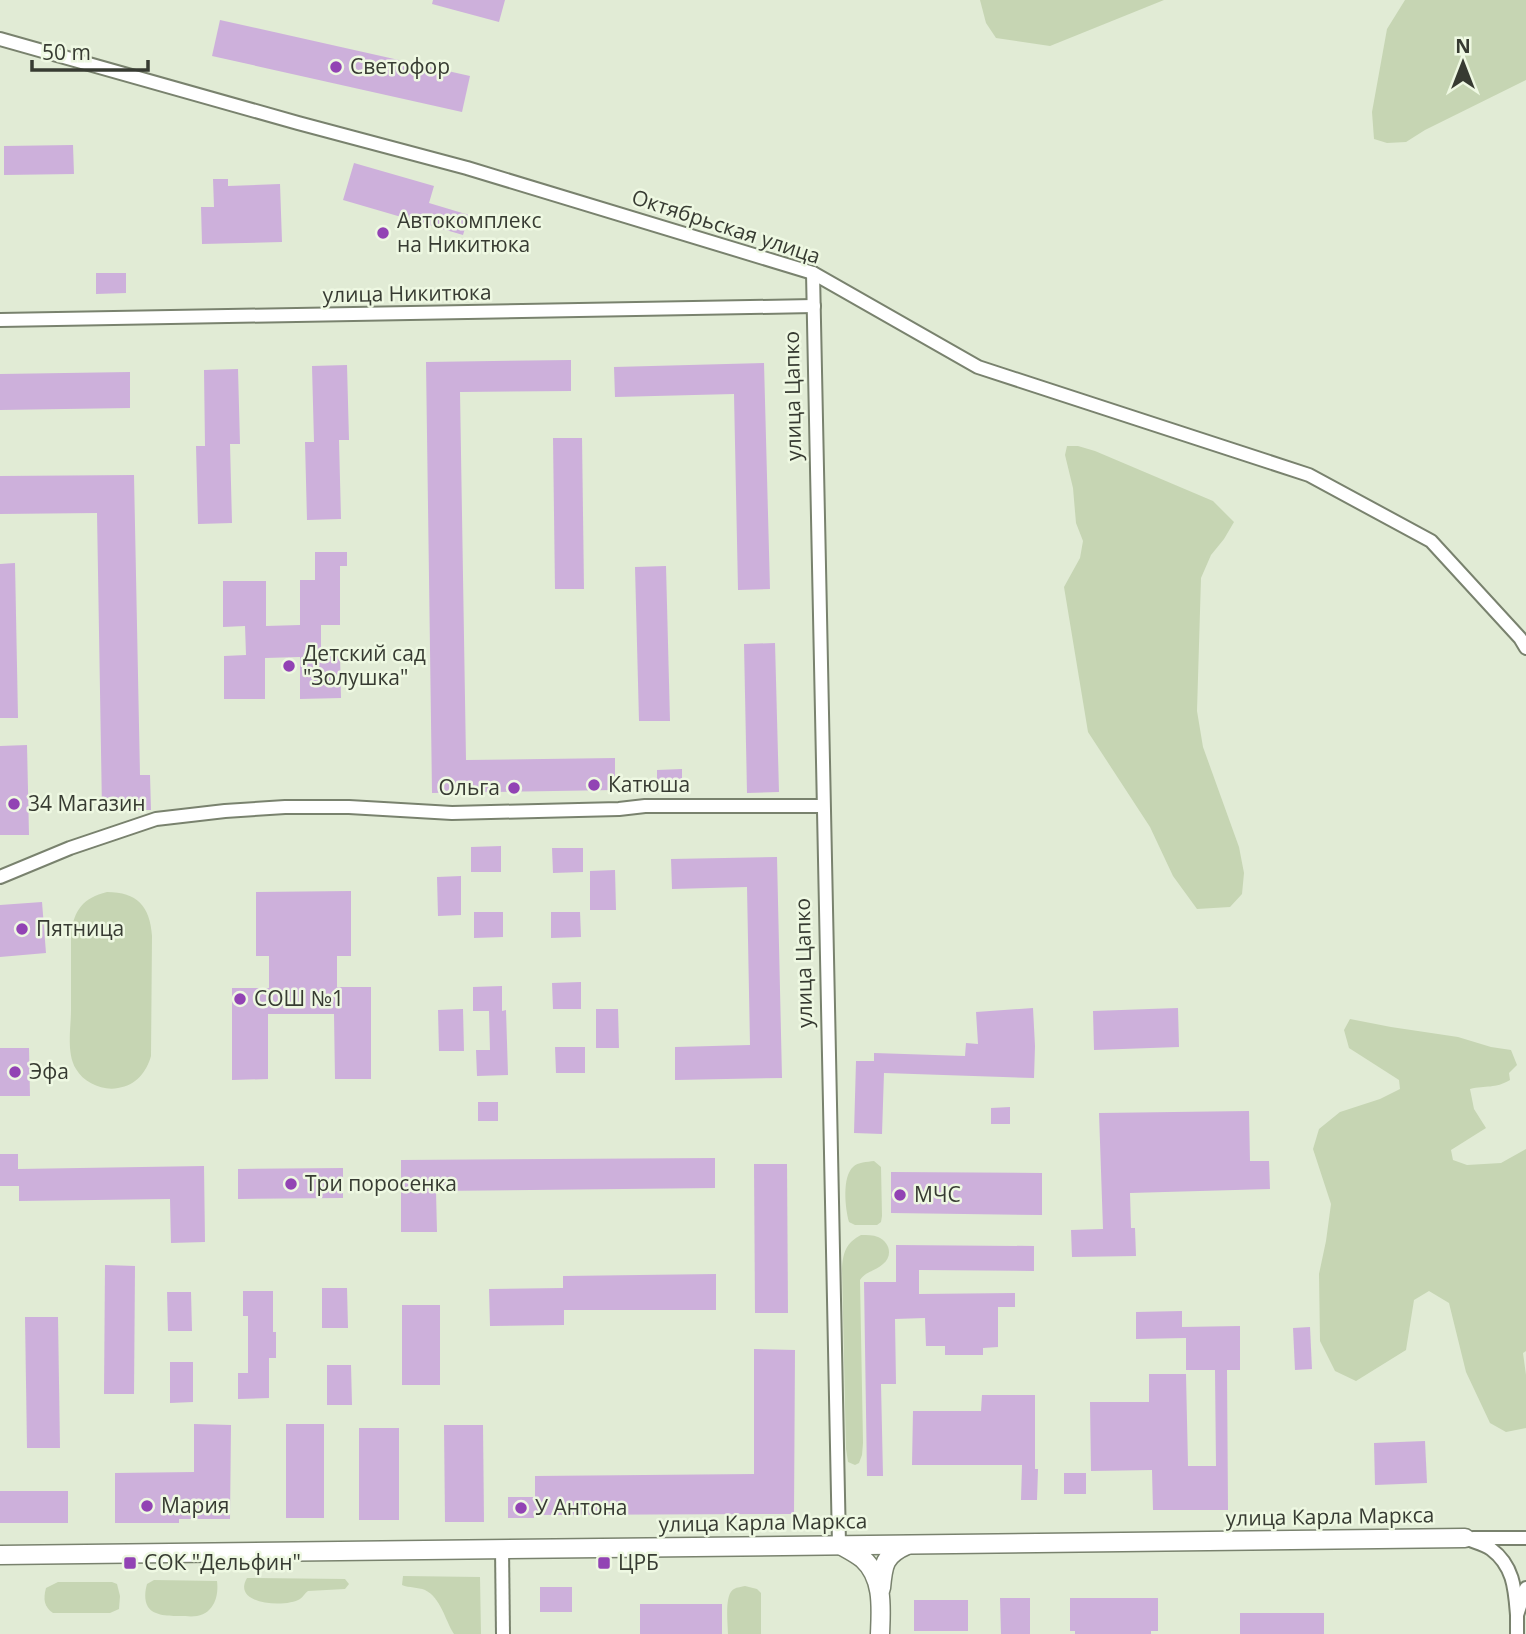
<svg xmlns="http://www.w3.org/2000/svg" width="1526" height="1634" viewBox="0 0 1526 1634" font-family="'Open Sans',sans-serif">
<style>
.green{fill:#c6d5b3}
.building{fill:#cdb0db}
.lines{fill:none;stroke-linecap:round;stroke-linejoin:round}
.street-casing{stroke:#79826e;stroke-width:16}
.secondary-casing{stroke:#79826e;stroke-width:21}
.street{stroke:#fff;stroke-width:12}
.secondary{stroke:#fff;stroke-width:18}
.poi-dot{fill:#9243b4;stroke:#eef8e2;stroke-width:2.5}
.labels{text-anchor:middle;stroke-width:5;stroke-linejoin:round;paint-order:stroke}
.poi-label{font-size:21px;fill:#373b32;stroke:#eef8e2;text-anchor:start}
.street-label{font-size:21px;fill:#373b32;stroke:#eef8e2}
</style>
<rect width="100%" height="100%" fill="#e1ebd5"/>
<g class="green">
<path d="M980,0H1164L1050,46L996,38L986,23Z"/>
<path d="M1405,0H1526V80L1425,130L1406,142L1387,143L1374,139L1372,112L1387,29Z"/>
<path d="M1067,446H1078L1095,451L1213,501L1234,522L1224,539L1211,555L1201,578L1197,711L1203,747L1239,847L1244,873L1242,894L1230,907L1197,909L1173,876L1150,827L1088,732L1064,587L1080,558L1083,541L1076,523L1073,488L1065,455Z"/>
<path d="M107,892C137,892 150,906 152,936L151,1056C146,1073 136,1085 118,1088C103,1091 84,1083 76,1069C66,1053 71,1028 71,1010C71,985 71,959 71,934C74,910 83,898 107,892Z"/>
<path d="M1350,1019L1391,1027L1458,1037L1491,1047L1511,1050L1517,1065L1509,1073L1510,1080C1495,1089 1486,1085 1470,1089L1474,1109L1486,1128L1451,1150L1453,1160L1467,1165L1501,1163L1526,1149V1351L1523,1353L1526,1375V1428L1506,1432L1490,1423L1466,1372L1449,1303L1429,1291L1414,1300L1406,1350L1356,1381L1335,1371L1320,1341L1319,1274L1326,1241L1331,1204L1313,1149L1319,1129L1340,1112L1380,1099L1400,1089L1399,1080L1349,1048L1344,1030Z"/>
<path d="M874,1161L881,1167L882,1216L881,1222L877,1225H855L849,1222C845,1208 842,1177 853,1167C858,1162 867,1162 874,1161Z"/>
<path d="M861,1235C867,1235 873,1235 878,1237C890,1242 893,1256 883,1264C876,1271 866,1271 860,1280L863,1443L862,1455L859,1463L855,1465L848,1462L846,1449L842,1269C843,1252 846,1243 861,1235Z"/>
<path d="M403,1576L480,1577L481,1634H454C445,1620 441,1598 425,1590C418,1587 409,1588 402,1585Z"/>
<path d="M247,1578L345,1579L349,1584L345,1589L308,1591C305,1593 303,1597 300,1599C286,1608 231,1605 247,1578Z"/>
<path d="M154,1580L217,1581C219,1596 214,1613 197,1616C191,1617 185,1616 180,1616C170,1616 154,1616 148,1607C144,1600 145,1591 147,1584Z"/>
<path d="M58,1582H112L117,1584L120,1596L119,1609L110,1613H53C44,1607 43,1599 46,1588Z"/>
<path d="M745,1586L757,1589L761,1593V1634H728C728,1623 724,1594 734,1589C737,1587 742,1587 745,1586Z"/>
</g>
<g class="building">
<path d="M433,0H505L499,22L432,4Z"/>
<path d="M220,20L470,76L462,112L212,56Z"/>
<path d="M73,145L74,174L4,175V146Z"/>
<path d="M354,163L434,186L429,203L469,215L463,235L343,200Z"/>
<path d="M213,179H228V186L280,184L282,242L202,244L201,207H214Z"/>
<path d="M96,273H126V293L96,294Z"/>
<path d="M571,360V391L460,392L466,760L615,758V790L432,793L426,362Z"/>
<path d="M764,363L770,589L738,590L734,394L615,397L614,367Z"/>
<path d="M347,365L349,440H339L341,519L307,520L305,442H314L312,366Z"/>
<path d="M238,369L240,444H230L232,523L198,524L196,446H205L204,370Z"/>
<path d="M130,372V408L0,410V374Z"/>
<path d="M553,438H582L584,589H555Z"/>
<path d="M134,475L140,775H150L151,810H102L97,513L0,514V476Z"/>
<path d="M315,552H347V566H340V625H321V656H340L341,698L300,699V657L265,658V699H224V656L246,655L245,626L223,627V581H266V626L300,625V580H315Z"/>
<path d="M15,563L18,718H0V564Z"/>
<path d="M666,566L670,721H639L635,567Z"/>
<path d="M775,643L779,792L747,793L744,644Z"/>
<path d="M27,745L29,835H0V746Z"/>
<path d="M682,769V787H657V770Z"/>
<path d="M501,846V872H471V847Z"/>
<path d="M552,848H583V872L553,873Z"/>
<path d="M777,857L782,1078L675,1080V1047L750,1045L747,887L672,889L671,859Z"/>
<path d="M615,870L616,910H590V871Z"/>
<path d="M461,876V915L438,916L437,877Z"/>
<path d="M351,891V956H337V987H371V1079H335L334,1014H268V1079L232,1080V988H269V956H256V892Z"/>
<path d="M42,902L46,953L0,957V905Z"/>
<path d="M474,912H503V937L474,938Z"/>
<path d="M551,912H580L581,937L551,938Z"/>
<path d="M581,982V1009H553L552,983Z"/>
<path d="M502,986V1011L506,1010L508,1075L477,1076L476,1050H490L489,1011H473V987Z"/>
<path d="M1033,1008L1035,1046L1034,1078L884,1073L882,1134L854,1133L856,1061H874V1053L965,1056L966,1043L978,1044L976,1012Z"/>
<path d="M1178,1008L1179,1047L1094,1050L1093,1011Z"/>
<path d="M463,1009L464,1051H439L438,1010Z"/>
<path d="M596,1009H618L619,1048H596Z"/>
<path d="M555,1047H585V1073H556Z"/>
<path d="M0,1048H29L30,1096H0Z"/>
<rect x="478" y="1102" width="20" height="19"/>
<path d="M1010,1107V1124H991V1108Z"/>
<path d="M1249,1111L1250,1161H1269L1270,1189L1130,1193L1131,1228H1135L1136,1256L1072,1257L1071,1230L1103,1229L1099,1113Z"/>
<path d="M0,1154H18V1169L204,1166L205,1242L171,1243L170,1199L19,1201V1186H0Z"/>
<path d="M715,1158V1188L436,1191L437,1232H401V1160Z"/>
<path d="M754,1164H787L788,1313H755Z"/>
<path d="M343,1168V1198L238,1199V1169Z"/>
<path d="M891,1172L1042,1173V1215L891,1213Z"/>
<path d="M896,1245L1034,1246V1271L919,1270V1294L1015,1293V1307H998V1347L983,1348V1355H945V1346H926L925,1318L895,1319L896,1384H881L883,1476H867L864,1282H896Z"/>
<path d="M105,1265L135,1266L134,1394H104Z"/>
<path d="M716,1274V1310H564V1325L490,1326L489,1289L563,1288V1276Z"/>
<path d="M322,1288H347L348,1328H322Z"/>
<path d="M243,1291H273V1332H276V1358H269V1398L238,1399V1373H248V1316H243Z"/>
<path d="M167,1292H191L192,1331H168Z"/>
<rect x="402" y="1305" width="38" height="80"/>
<path d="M1182,1311V1327L1240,1326V1370H1227L1228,1510H1153L1152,1470L1091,1471L1090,1402H1149V1374H1186L1188,1466H1216L1215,1370H1186V1338L1136,1339V1312Z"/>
<path d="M25,1317H58L60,1448H27Z"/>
<path d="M1310,1327L1312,1369L1295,1370L1293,1328Z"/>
<path d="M754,1349L795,1350L794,1514L534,1515V1518H508V1497H535V1476L754,1474Z"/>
<path d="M170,1362H193V1402L170,1403Z"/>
<path d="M327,1365H351L352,1405H327Z"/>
<path d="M982,1395H1035V1469H1038L1037,1500H1021L1022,1465H912L913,1411H981Z"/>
<path d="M194,1424L231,1425L230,1519H179V1523H115V1473L194,1472Z"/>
<rect x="286" y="1424" width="38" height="94"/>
<path d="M444,1425H483L484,1522H445Z"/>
<rect x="359" y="1428" width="40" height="92"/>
<path d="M1425,1441L1427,1483L1375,1485L1374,1443Z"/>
<rect x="1064" y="1473" width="22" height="21"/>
<rect x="0" y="1491" width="68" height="32"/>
<rect x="540" y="1587" width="32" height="25"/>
<path d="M1000,1598H1030V1634H1001Z"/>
<path d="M1070,1598H1158V1631H1151V1634H1075V1631H1070Z"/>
<rect x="914" y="1600" width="54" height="31"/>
<rect x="640" y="1604" width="82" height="30"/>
<rect x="1240" y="1613" width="84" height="21"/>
</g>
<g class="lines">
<defs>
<g id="street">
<path d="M0,39L298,123L467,168L813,273L978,367L1309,475L1431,541L1520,638L1526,648"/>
<path d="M813,273L839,1544"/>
<path d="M0,320L814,306"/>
<path d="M0,877L70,848L156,819L225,811L285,807H349L452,813L619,809L645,806H823"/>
<path d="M1465,1538C1474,1542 1484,1544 1491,1549C1514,1566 1515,1590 1517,1615"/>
<path d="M1473,1538H1526"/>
<path d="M502,1548L503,1634"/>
<path d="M1517,1634V1615L1526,1588"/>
</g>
<g id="secondary">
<path d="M839,1544C847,1549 856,1553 863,1559C884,1578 881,1609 880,1634"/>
<path d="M0,1555L1465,1538"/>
<path d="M881,1588C883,1565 884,1555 907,1545"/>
</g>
</defs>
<use href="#street" class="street-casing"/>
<use href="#secondary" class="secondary-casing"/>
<use href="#street" class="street"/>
<use href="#secondary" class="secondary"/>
</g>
<g class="poi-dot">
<circle cx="336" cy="67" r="7"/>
<circle cx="383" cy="233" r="7"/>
<circle cx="289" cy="666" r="7"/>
<circle cx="594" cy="785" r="7"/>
<circle cx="514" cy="788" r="7"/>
<circle cx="14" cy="804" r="7"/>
<circle cx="22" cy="929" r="7"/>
<circle cx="240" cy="999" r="7"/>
<circle cx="15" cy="1072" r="7"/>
<circle cx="291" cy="1184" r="7"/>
<circle cx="900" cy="1195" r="7"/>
<circle cx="147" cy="1506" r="7"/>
<circle cx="521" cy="1508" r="7"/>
<rect x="123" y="1556" width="14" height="14" rx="3.5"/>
<rect x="597" y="1556" width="14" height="14" rx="3.5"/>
</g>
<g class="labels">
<g class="poi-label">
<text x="350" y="74">Светофор</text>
<text x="397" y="228">Автокомплекс<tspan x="397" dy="24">на Никитюка</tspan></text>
<text x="303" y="661">Детский сад<tspan x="303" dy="24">"Золушка"</tspan></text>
<text x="608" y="792">Катюша</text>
<text x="500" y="795" text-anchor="end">Ольга</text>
<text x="28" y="811">34 Магазин</text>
<text x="36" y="936">Пятница</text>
<text x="254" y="1006">СОШ №1</text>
<text x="29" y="1079">Эфа</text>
<text x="305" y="1191">Три поросенка</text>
<text x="914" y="1202">МЧС</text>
<text x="161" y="1513">Мария</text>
<text x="535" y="1515">У Антона</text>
<text x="144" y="1570">СОК "Дельфин"</text>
<text x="618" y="1570">ЦРБ</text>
</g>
<g class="street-label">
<text transform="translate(726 227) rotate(18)" y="7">Октябрьская улица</text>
<text transform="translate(407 294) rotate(-1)" y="7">улица Никитюка</text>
<text transform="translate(793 396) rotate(-91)" y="7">улица Цапко</text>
<text transform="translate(804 963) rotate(-91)" y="7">улица Цапко</text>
<text transform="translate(1330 1517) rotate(-1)" y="7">улица Карла Маркса</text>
<text transform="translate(763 1523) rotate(-1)" y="7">улица Карла Маркса</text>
</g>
</g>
<g transform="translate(1463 63)" stroke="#eef8e2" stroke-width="5" paint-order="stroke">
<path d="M0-5L12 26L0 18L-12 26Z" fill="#373b32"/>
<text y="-10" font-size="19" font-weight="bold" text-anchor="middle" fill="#373b32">N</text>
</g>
<path d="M32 60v10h116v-10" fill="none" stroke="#373b32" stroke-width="3.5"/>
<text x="42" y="60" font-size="21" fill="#373b32" stroke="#eef8e2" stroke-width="5" paint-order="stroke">50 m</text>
</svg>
